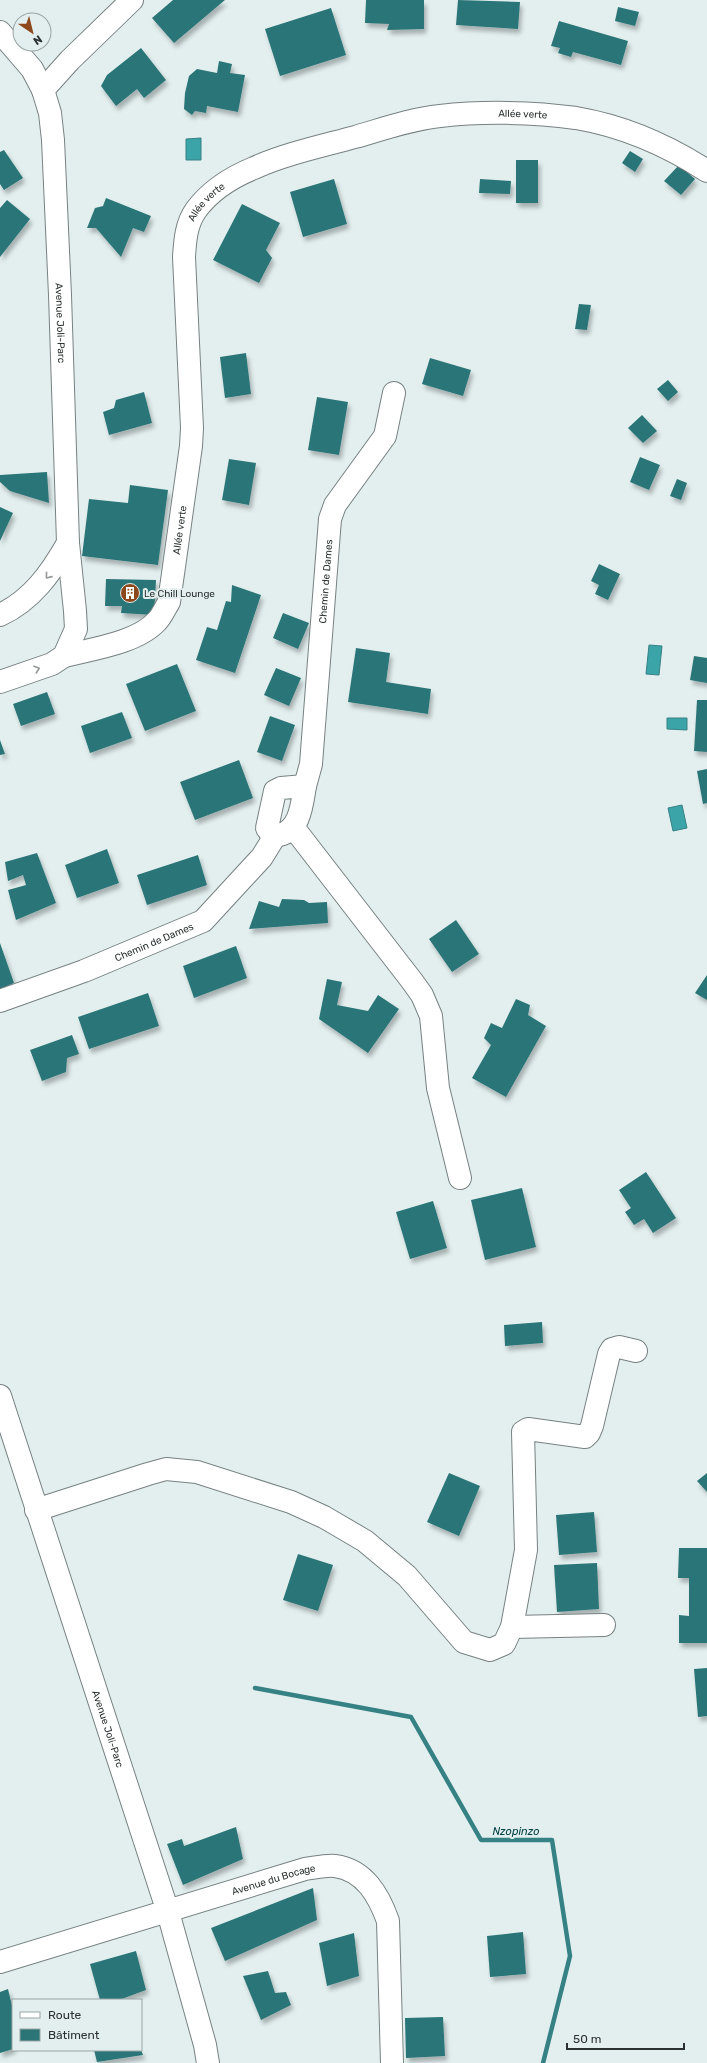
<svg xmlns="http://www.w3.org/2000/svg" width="707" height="2063" viewBox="0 0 707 2063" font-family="Rubik,sans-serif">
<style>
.water{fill:#3ba4a8;stroke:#368184}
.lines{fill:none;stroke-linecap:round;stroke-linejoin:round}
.stream{stroke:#368184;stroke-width:4.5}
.building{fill:#2c7577;filter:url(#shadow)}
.minor-casing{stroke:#778181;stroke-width:24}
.minor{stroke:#fff;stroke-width:22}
.oneway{stroke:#959898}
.labels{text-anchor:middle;stroke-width:4;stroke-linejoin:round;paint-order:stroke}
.street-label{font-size:10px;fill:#2b3030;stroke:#e3efef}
.poi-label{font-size:10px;fill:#2b3030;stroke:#e3efef;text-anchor:start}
.water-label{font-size:11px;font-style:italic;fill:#004143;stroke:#e3efef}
</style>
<defs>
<filter id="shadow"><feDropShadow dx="2.5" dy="4.5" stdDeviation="2" flood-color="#0004"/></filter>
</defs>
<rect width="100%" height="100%" fill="#e3efef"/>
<g class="water">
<path d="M201,138V160H186V139Z"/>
<path d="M649,645L662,646L659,675L646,674Z"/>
<path d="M667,718H687V730L667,729Z"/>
<path d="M682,805L687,828L673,831L668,808Z"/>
</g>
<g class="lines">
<path class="stream" d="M255,1688L411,1717L481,1840H552L570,1956L543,2063"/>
</g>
<g class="building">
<path d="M173,0H225L174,43L152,18Z"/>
<path d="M366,0H424V29L387,30L389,24L365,23Z"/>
<path d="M458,0L520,2L518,29L456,25Z"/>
<path d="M618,7L639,12L635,26L615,21Z"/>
<path d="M331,8L346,55L280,76L265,29Z"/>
<path d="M559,21L628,41L621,65L573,52L571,57L558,53L560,48L551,46Z"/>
<path d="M141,48L166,80L144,98L137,89L116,106L101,86L107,75Z"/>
<path d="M219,61L232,64L230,73L245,75L238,112L207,106L206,113L195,111L192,115L184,109L185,93L189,76L197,69L217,73Z"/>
<path d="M4,150L23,178L4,190L0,184V152Z"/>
<path d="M630,151L643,159L635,172L622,163Z"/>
<rect x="516" y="160" width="22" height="43"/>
<path d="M679,165L695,179L681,195L664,181Z"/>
<path d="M334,179L347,224L303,237L290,192Z"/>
<path d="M480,179L511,181L510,194L479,193Z"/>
<path d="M106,198L151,216L144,232L133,228L121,257L96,228H87L95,208L103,206Z"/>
<path d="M7,200L30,219L0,257V208Z"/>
<path d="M242,204L280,223L266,250L272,258L259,283L213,260Z"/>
<path d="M579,304L591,305L587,330L575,329Z"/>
<path d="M246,353L251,394L225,398L220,357Z"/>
<path d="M430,358L471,370L463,396L422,384Z"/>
<path d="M668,380L678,392L668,401L657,389Z"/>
<path d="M144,392L152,423L109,435L103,412L114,408L116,400Z"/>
<path d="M317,397L348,402L339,455L308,450Z"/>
<path d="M642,415L657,431L643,443L628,428Z"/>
<path d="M640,457L660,465L649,490L630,482Z"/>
<path d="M229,459L256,463L249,505L222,500Z"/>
<path d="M47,472L49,503L10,491L0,482V475Z"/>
<path d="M677,479L687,483L681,500L670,496Z"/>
<path d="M130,485L168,490L158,565L82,556L89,499L128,503Z"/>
<path d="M0,507L13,513L0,541Z"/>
<path d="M599,564L620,574L608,600L595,594L599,585L591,581Z"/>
<path d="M106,579L156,580L154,615L121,613L122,606H105Z"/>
<path d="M232,585L261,595L235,673L196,660L207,627L217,630L226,601L231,602Z"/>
<path d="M283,613L309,623L298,649L273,638Z"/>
<path d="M356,648L390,653L386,682L431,689L428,714L348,702Z"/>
<path d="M694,656L707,658V683L690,680Z"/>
<path d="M177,664L196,711L145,731L126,684Z"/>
<path d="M276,668L301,678L289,706L264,695Z"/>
<path d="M47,692L55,714L21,726L13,704Z"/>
<path d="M697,700H707V752L694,751Z"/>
<path d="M122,712L132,738L90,753L81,726Z"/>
<path d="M270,716L295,725L282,761L257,752Z"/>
<path d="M0,740L5,754L0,755Z"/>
<path d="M239,760L253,798L195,820L180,782Z"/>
<path d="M707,769V803L703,804L697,771Z"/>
<path d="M107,849L119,883L77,898L65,865Z"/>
<path d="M37,853L56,903L16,920L8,890L26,885L23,875L8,881L5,862Z"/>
<path d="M198,855L207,885L147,905L137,875Z"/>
<path d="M282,899L304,900L309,903L327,902L328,923L249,929L259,901L279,907Z"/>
<path d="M456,920L479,954L452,972L429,939Z"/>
<path d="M0,943L14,983L0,989Z"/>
<path d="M236,946L247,978L194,998L183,966Z"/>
<path d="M707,975V1000L695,993Z"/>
<path d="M327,979L342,982L337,1005L368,1011L378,995L399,1009L368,1053L319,1019Z"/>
<path d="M148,993L159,1026L89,1049L78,1017Z"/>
<path d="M516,999L530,1005L528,1015L546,1026L506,1097L472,1078L491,1045L484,1038L491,1023L502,1028Z"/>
<path d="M72,1035L79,1054L67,1058L66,1072L42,1081L30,1050Z"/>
<path d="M646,1172L676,1218L653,1233L644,1219L634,1225L625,1212L631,1208L619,1190Z"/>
<path d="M522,1188L536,1247L485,1260L471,1200Z"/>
<path d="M433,1201L447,1248L410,1259L396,1212Z"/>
<path d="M542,1322L543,1343L505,1346L504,1325Z"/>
<path d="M449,1473L480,1486L459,1536L427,1522Z"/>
<path d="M707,1473V1492L697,1481Z"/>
<path d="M594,1512L597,1552L559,1555L556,1515Z"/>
<path d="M679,1548H707V1643H679V1615L689,1616V1578H678Z"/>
<path d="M298,1554L333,1565L318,1611L283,1600Z"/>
<path d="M597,1563L599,1609L557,1612L554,1565Z"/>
<path d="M707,1668V1716L698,1717L694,1669Z"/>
<path d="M236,1827L243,1859L183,1885L167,1844L182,1839L184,1846Z"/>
<path d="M313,1888L317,1920L225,1961L211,1928Z"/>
<path d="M523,1932L526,1974L490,1977L487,1936Z"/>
<path d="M354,1933L359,1976L327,1986L319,1943Z"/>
<path d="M136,1951L146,1990L119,2000H100L90,1964Z"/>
<path d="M268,1971L275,1993L286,1992L291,2005L261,2020L243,1976Z"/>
<path d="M8,1989L13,2010V2049L0,2053V1992Z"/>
<path d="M443,2017L445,2056L406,2058L405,2018Z"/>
<path d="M94,2050H141L143,2055L97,2062Z"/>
</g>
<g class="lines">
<defs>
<g id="minor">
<path id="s1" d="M0,32L32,69L43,90L50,113L53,140L60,295L68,543L75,611L76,629L64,656L52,664L0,682"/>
<path d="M43,90L70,60L132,0"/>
<path d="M0,615C32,600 51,573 68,543"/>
<path id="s2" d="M64,656C92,649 137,643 157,621C162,616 165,608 169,602L191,446L192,428L184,257C185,241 186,224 196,210C210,191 232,177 254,168C285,154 322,146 355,137C383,129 411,119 440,116C482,111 534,112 576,118C623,126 667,145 707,171"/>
<path id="s3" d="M305,786L311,764L330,519L335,505L385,436L394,393"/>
<path d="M305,786C302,804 300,831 279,835C273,837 270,833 267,828L275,791L281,788Z"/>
<path d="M293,827L412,981L422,995L431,1016L438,1088L460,1178"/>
<path id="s4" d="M0,1001L84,971L203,921L262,857L275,836"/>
<path id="s5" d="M0,1396L168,1912L205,2045L208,2063"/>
<path d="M36,1510L148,1474L166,1469L197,1472L291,1502L324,1517L365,1541L407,1576L464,1642L490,1650L504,1644L512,1627L526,1550L523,1432L528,1429L585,1437L589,1433L592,1426L609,1354L612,1349L619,1347L636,1351"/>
<path d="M512,1627L604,1625"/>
<path id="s6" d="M0,1962L305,1869C314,1868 326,1865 335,1866C365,1870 379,1896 388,1921L392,2063"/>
</g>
</defs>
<use href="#minor" class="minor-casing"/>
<use href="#minor" class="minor"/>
</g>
<defs><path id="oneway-chevron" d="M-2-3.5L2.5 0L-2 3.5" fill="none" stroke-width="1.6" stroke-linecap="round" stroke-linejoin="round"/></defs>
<g class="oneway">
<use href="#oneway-chevron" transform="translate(48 576) rotate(129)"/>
<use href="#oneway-chevron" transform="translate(37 669) rotate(-19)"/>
</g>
<defs>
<symbol id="building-disc" viewBox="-11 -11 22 22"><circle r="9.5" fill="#8d481d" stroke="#e3efef"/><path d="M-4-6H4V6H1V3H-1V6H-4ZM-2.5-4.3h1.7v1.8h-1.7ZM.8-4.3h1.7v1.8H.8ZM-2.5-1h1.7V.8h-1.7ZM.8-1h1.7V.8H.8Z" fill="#fff"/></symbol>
</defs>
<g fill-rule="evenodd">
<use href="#building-disc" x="119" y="582" width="22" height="22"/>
</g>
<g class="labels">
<g class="street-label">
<text dy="4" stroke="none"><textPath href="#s2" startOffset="868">Allée verte</textPath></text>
<text dy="4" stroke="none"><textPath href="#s2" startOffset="532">Allée verte</textPath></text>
<text dy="4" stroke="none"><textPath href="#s1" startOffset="307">Avenue Joli-Parc</textPath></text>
<text dy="4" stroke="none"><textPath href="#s2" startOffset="196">Allée verte</textPath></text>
<text dy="4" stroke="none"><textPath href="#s3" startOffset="206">Chemin de Dames</textPath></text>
<text dy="4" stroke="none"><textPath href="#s4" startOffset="165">Chemin de Dames</textPath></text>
<text dy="4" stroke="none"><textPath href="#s5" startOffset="350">Avenue Joli-Parc</textPath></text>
<text dy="4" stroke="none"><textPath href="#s6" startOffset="286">Avenue du Bocage</textPath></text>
</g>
<g class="poi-label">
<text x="144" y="597">Le Chill Lounge</text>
</g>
<g class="water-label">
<text x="516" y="1835">Nzopinzo</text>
</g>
</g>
<rect x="12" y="1999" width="130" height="52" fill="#e3efef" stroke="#99a3a3"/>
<rect x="20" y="2012" width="20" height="6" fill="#ffffff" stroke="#99a3a3"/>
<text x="48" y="2019" font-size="12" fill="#2b3030">Route</text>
<rect x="20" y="2029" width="20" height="12" fill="#2c7577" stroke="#99a3a3"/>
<text x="48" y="2039" font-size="12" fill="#2b3030">Bâtiment</text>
<g transform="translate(32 32) rotate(145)"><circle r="19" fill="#e3efef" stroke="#99a3a3"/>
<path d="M0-3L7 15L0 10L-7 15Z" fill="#8d481d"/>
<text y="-6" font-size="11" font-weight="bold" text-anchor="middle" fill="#2b3030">N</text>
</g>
<path d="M567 2043v6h117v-6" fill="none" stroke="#2b3030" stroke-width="2"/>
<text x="573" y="2043" font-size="12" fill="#2b3030" stroke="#e3efef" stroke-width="3" paint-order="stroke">50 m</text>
</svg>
